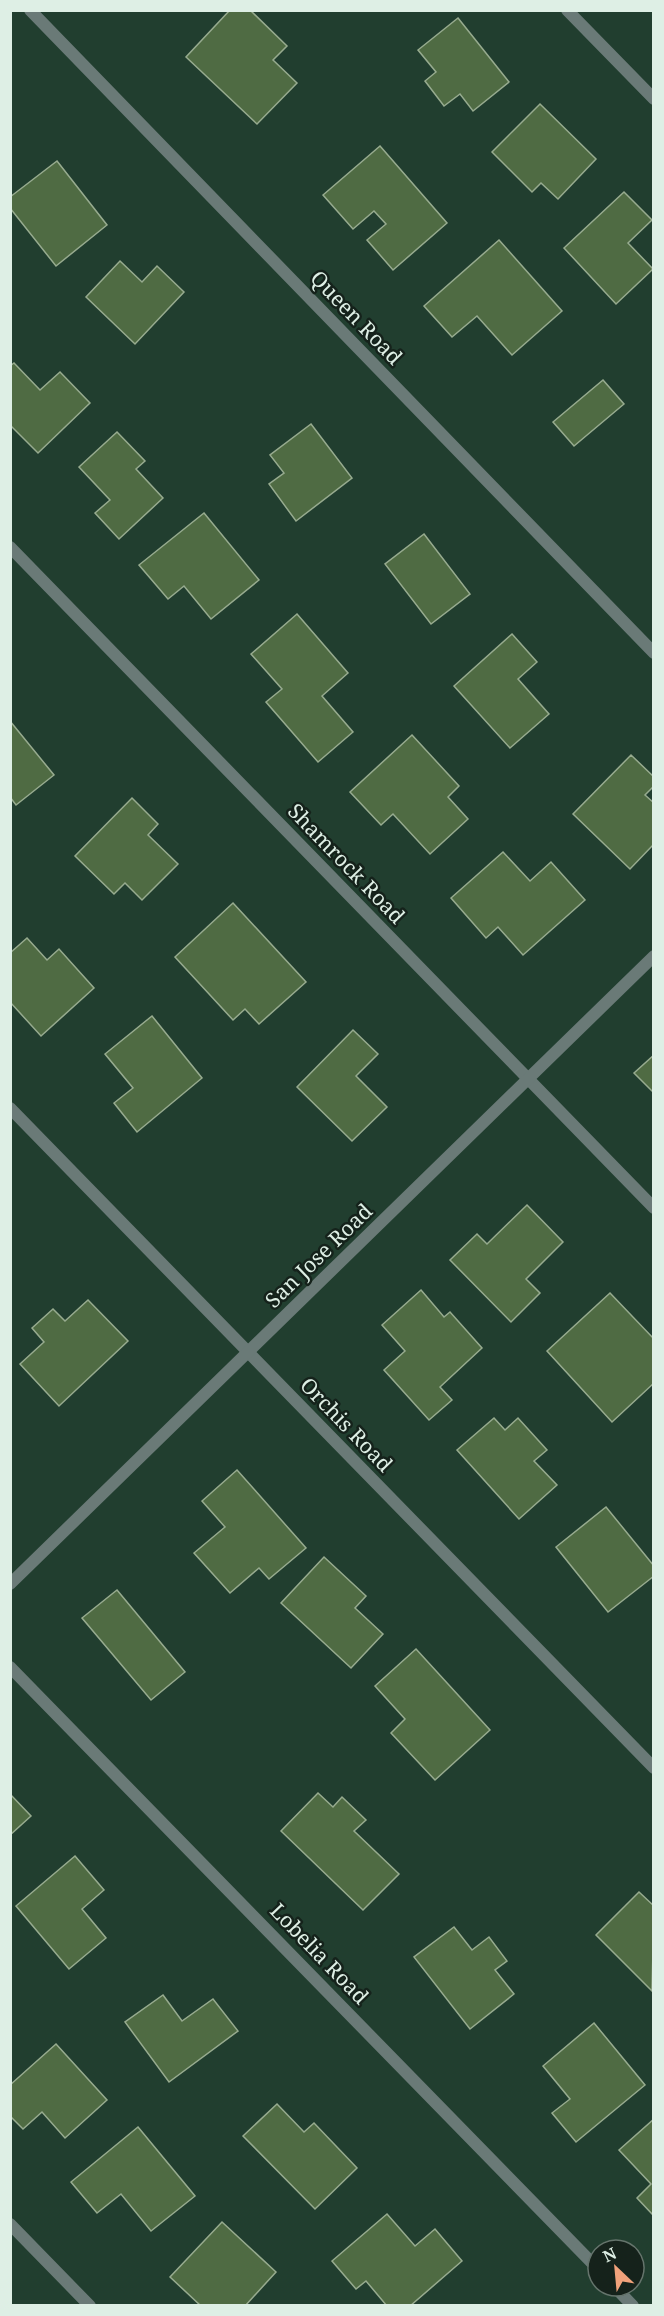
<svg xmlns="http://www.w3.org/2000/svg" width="664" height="2316" viewBox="0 0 664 2316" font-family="'Noto Serif',serif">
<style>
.building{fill:#4f6b43;stroke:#97ab8f;stroke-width:1.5}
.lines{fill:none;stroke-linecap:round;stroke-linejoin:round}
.street{stroke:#6a7a77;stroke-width:12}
.labels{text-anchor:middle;stroke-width:5;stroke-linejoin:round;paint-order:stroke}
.street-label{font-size:21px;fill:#deefe5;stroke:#15221b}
</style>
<rect width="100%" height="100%" fill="#213e2f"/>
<g class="building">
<path d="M230,10H250L287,46L273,60L297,83L257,124L186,57Z"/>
<path d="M458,18L509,82L473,111L460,94L444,106L425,81L436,72L418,50Z"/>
<path d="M540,104L596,159L558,199L541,183L532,192L492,152Z"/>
<path d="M380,146L447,223L393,270L367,240L386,224L374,211L353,229L323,195Z"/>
<path d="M57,161L107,225L56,266L10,208V197Z"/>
<path d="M624,192L652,220L628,243L653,269L616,304L564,248Z"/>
<path d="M499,240L562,311L512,355L477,316L452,337L424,306Z"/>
<path d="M120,261L142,282L157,266L184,292L135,344L86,297Z"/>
<path d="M14,363L40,390L60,372L90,403L38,453L10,425V366Z"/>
<path d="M603,380L624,404L574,446L553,422Z"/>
<path d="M311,424L352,478L296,521L269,484L284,473L270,455Z"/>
<path d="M117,432L145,461L136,469L163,498L119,539L95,513L110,500L79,467Z"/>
<path d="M204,513L259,580L211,619L184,586L168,599L139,565Z"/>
<path d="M424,534L470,594L431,624L385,564Z"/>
<path d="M297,614L348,673L322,696L353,732L318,762L266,702L282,689L251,654Z"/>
<path d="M512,634L537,662L518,679L549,714L510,748L454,686Z"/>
<path d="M10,721L54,775L16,805L10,797Z"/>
<path d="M412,735L459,786L448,797L468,819L430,854L393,814L381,825L350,792Z"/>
<path d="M631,755L654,777V786L645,795L654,803V844L630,869L573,814Z"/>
<path d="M132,798L158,824L148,835L178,864L142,900L125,883L114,894L75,856Z"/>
<path d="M503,852L530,881L551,862L585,900L523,955L498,927L486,938L451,898Z"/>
<path d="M233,903L306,982L259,1024L245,1009L233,1020L175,957Z"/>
<path d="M27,938L47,960L59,949L94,988L41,1036L10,1002V953Z"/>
<path d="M152,1016L202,1078L137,1132L114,1103L133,1088L105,1054Z"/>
<path d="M353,1030L378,1054L356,1076L387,1107L352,1141L297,1087Z"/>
<path d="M654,1055V1093L634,1073Z"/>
<path d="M527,1205L563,1242L526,1279L540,1293L511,1322L450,1260L477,1234L487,1244Z"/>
<path d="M421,1290L444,1317L450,1312L482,1348L440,1387L452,1400L429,1420L384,1370L405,1351L382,1325Z"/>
<path d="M610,1293L654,1339V1383L612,1422L547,1351Z"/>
<path d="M88,1300L128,1341L59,1406L20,1364L44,1342L32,1328L53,1309L65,1321Z"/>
<path d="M494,1418L505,1430L518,1418L547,1450L534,1461L557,1485L519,1519L457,1450Z"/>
<path d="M237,1470L306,1548L269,1579L259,1568L230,1593L194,1553L225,1527L202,1501Z"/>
<path d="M606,1507L654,1566V1576L608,1612L556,1547Z"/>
<path d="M324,1557L366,1596L355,1608L383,1634L351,1668L281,1603Z"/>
<path d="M117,1590L185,1672L151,1700L82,1618Z"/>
<path d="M416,1649L490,1730L435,1780L391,1733L405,1719L375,1686Z"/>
<path d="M318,1793L333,1807L342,1797L366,1820L354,1831L399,1874L363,1910L281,1831Z"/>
<path d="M10,1794L31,1816L10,1835Z"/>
<path d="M75,1856L104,1890L82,1909L106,1938L69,1969L16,1906Z"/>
<path d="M639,1892L654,1906L652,1991L596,1935Z"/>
<path d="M454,1927L472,1950L489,1937L507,1961L495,1970L514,1994L470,2029L414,1957Z"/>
<path d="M163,1995L182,2021L213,1999L238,2031L169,2082L125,2022Z"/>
<path d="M594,2023L645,2085L576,2142L552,2113L570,2099L543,2066Z"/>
<path d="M56,2044L107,2100L65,2138L42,2112L23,2129L10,2116V2085Z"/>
<path d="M277,2104L304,2132L314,2123L357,2168L315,2209L243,2136Z"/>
<path d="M654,2119V2216L637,2198L651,2184L619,2150Z"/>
<path d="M138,2127L195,2196L151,2231L121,2194L97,2213L71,2182Z"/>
<path d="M387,2214L415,2246L435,2229L462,2261L410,2306H387L366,2281L356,2289L332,2261Z"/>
<path d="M222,2222L276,2272L245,2306H201L170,2277Z"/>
</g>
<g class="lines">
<g class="street">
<path d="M30,10L654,653"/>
<path d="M567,10L654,99"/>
<path d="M10,547L654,1208"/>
<path d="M10,1108L654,1768"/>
<path d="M10,1584L654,956"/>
<path d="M10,1667L598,2269"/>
<path d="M10,2224L90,2306"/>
<path d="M614,2286L633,2306"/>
</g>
</g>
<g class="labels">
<g class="street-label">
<text transform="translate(356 318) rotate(46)" y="7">Queen Road</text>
<text transform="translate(346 864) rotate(46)" y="7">Shamrock Road</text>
<text transform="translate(319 1256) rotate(-44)" y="7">San Jose Road</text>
<text transform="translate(346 1425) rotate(46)" y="7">Orchis Road</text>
<text transform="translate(319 1954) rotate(46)" y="7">Lobelia Road</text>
</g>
</g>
<rect width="664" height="2316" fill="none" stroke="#deefe5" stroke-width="24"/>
<g transform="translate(616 2268) rotate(334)"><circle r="28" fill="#15221b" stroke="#65746c" stroke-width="1.5"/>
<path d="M0-4.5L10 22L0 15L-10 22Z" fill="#f1a27b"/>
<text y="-9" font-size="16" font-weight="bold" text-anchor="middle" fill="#deefe5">N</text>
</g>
</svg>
